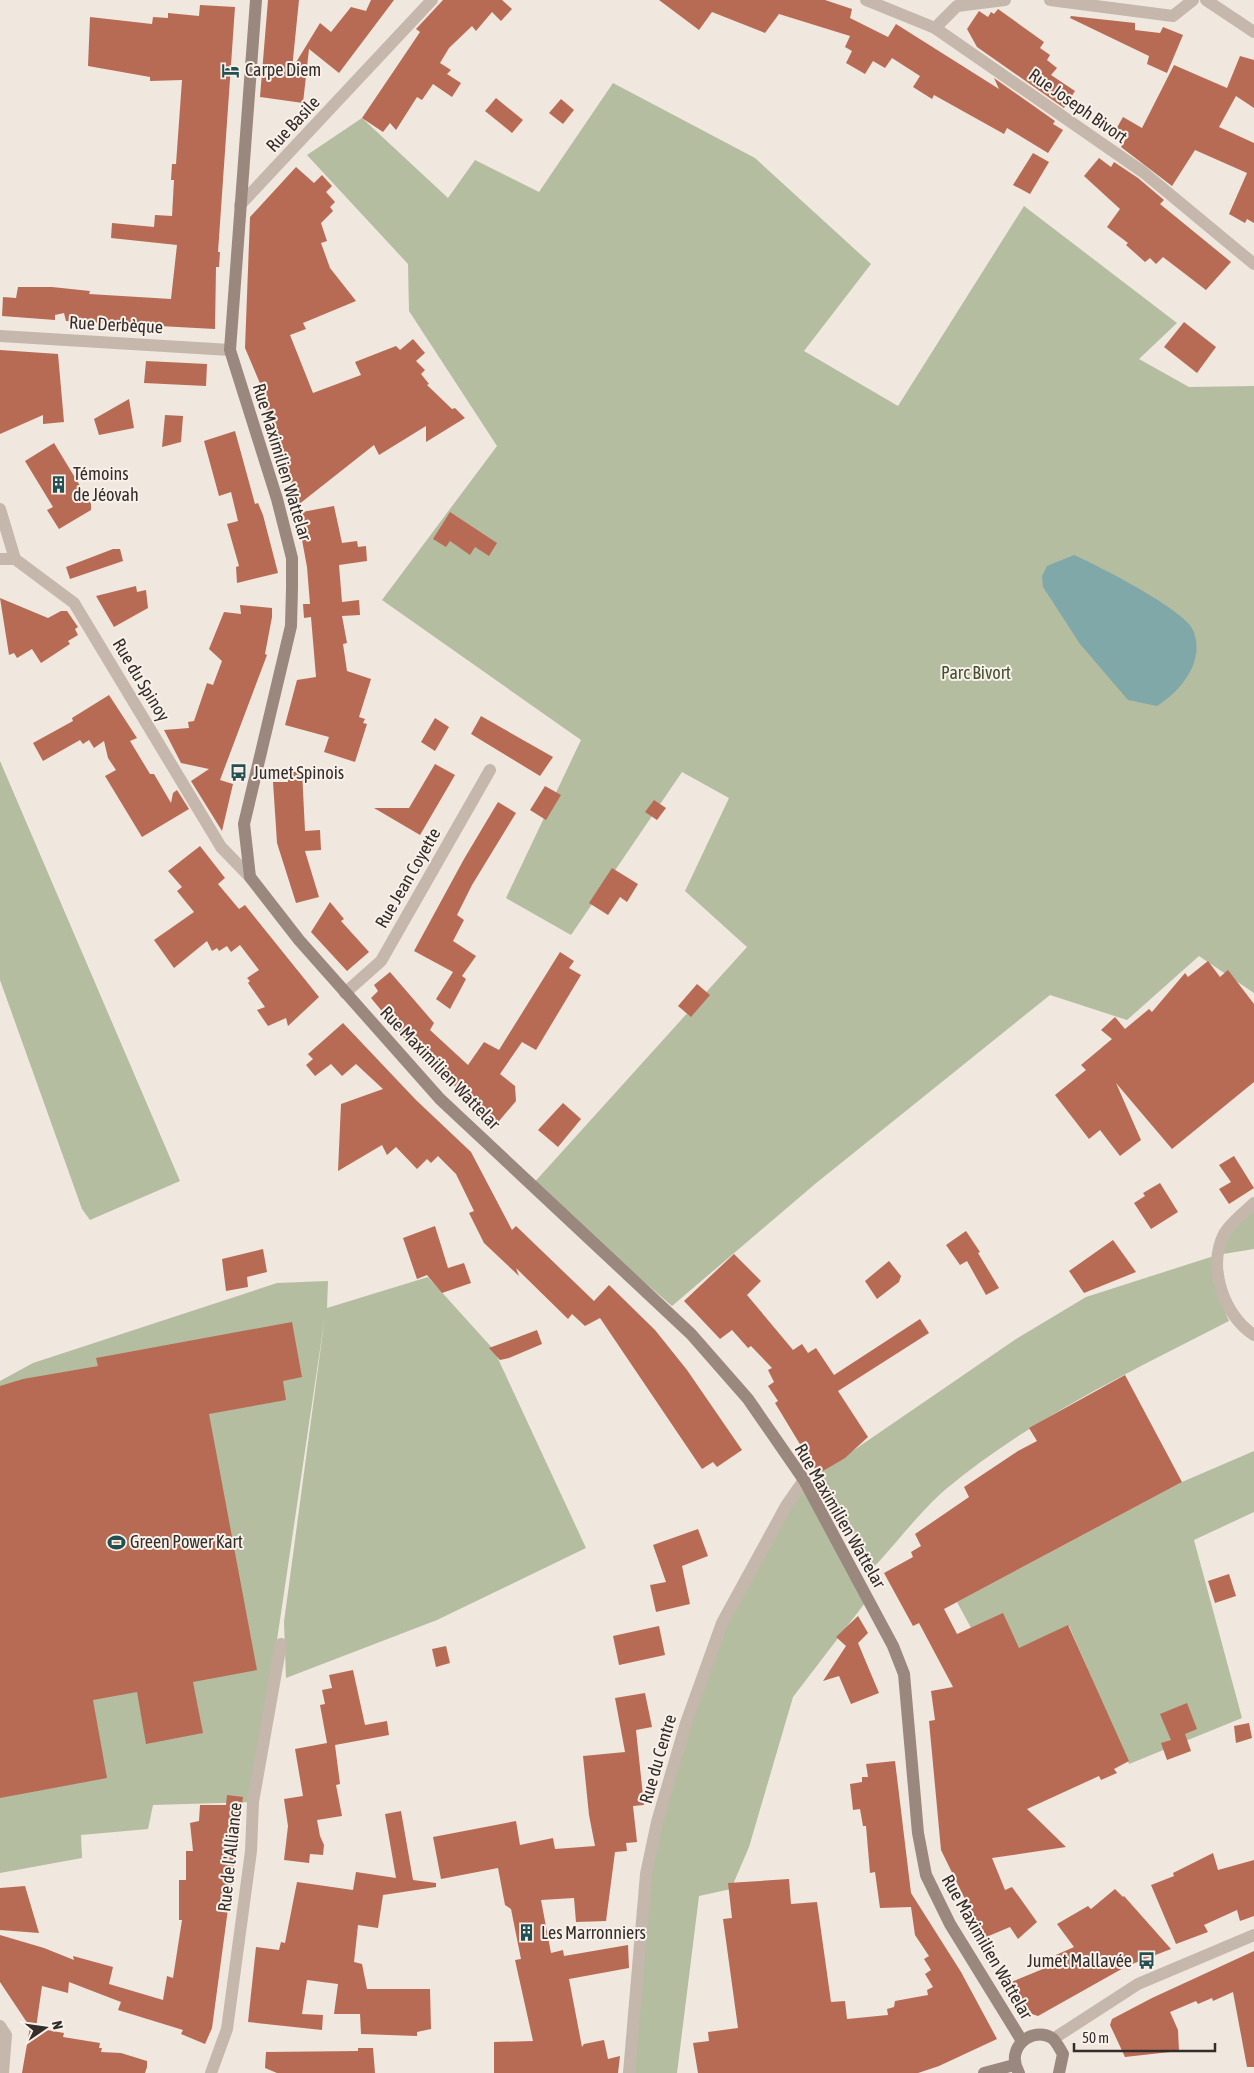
<svg xmlns="http://www.w3.org/2000/svg" width="1254" height="2073" viewBox="0 0 1254 2073" font-family="'Asap Condensed',sans-serif">
<style>
.green{fill:#b4bda0}
.water{fill:#81a8a9}
.building{fill:#b86b54}
.lines{fill:none;stroke-linecap:round;stroke-linejoin:round}
.street{stroke:#c6b7ac;stroke-width:12}
.secondary{stroke:#9a877d;stroke-width:12}
.labels{text-anchor:middle;stroke-width:4;stroke-linejoin:round;paint-order:stroke}
.poi-label{font-size:18px;fill:#352d2a;stroke:#f8f1ea;text-anchor:start}
.street-label{font-size:18px;fill:#352d2a;stroke:#f8f1ea}
.park-label{font-size:18px;fill:#455130;stroke:#f8f1ea}
</style>
<rect width="100%" height="100%" fill="#f0e7de"/>
<g class="green">
<path d="M613,83L755,158L871,264L804,351L898,406L1024,206L1177,323L1139,359L1189,387L1254,386V993L1199,956L1127,1020L1050,995L815,1184L672,1306L532,1185L747,947L685,891L729,798L682,772L571,935L506,898L581,740L382,600L497,446L409,311L408,264L307,155L362,118L448,198L475,160L539,192Z"/>
<path d="M0,761L180,1181L90,1220L82,1209L0,980Z"/>
<path d="M1254,1206V1249L1217,1255V1294L1229,1321C1132,1371 1031,1418 946,1489C922,1509 895,1545 872,1569L819,1474L1016,1339L1086,1297L1217,1255L1247,1210Z"/>
<path d="M428,1277L494,1350L586,1548L437,1620L286,1678L284,1622L325,1316L253,1802L153,1805L148,1829L81,1835L82,1858L0,1873V1381L33,1363L277,1283L328,1281L327,1308Z"/>
<path d="M1254,1451V1512L1194,1540L1242,1718L1129,1764L1069,1626L990,1663L957,1602L1182,1482Z"/>
<path d="M804,1480L868,1599L793,1697L749,1847L731,1889L699,1896L677,2073H629L655,1831L696,1695L754,1564Z"/>
</g>
<path class="water" d="M1074,555C1097,565 1185,610 1193,630C1206,661 1181,691 1157,706L1128,700L1080,644L1043,587L1042,576L1047,566Z"/>
<g class="building">
<path d="M268,0H299L292,69L320,23L331,32L351,7L366,11L371,0H394L339,73L309,49L303,103L260,97Z"/>
<path d="M443,0H502L512,9L501,21L492,12L476,31L472,26L449,48L440,63L451,70L447,74L461,83L452,97L433,84L422,100L417,97L396,130L390,123L383,132L362,118L420,32L416,29Z"/>
<path d="M659,0H825L852,9L850,18L888,37L896,24L999,89L994,78L1055,121L1053,124L1063,130L1048,153L1007,128L1004,134L934,95L932,99L913,87L920,76L892,58L885,68L873,61L865,74L846,63L852,51L845,47L850,36L779,14L765,33L712,12L699,30Z"/>
<path d="M200,5L235,7L218,252H220L219,267H216L215,329L66,321L64,313L55,315V320L2,316L3,297L16,298L18,287H52L90,291L89,294L171,299L177,245L111,238L112,223L154,227L155,215L172,216L174,180H171L172,164H176L182,80L150,81V77L88,66L90,17L152,24L153,17L168,18V13L199,16Z"/>
<path d="M998,9L1044,42L1040,48L1050,55L1047,60L1057,68L1051,75L1075,91L1064,108L977,47L967,29L979,11L988,17L991,12L994,14Z"/>
<path d="M1071,16L1135,23V30L1160,33L1163,27L1183,35L1167,73L1147,64L1149,56L1070,18Z"/>
<path d="M1240,56L1254,60V108L1236,96L1219,127L1254,143V223L1247,219L1245,223L1229,214L1247,173L1195,150L1172,186L1121,147L1127,137L1115,131L1123,117L1142,128L1174,65L1227,88Z"/>
<path d="M496,98L523,120L512,133L485,111Z"/>
<path d="M561,99L574,110L563,124L549,113Z"/>
<path d="M1033,153L1049,162L1030,194L1013,185Z"/>
<path d="M1099,158L1111,167L1114,162L1138,178L1164,200L1160,204L1231,262L1206,290L1163,257L1156,264L1150,258L1145,262L1126,245L1128,243L1107,227L1120,209L1084,176Z"/>
<path d="M296,167L314,183L322,175L332,186L326,192L335,202L330,207L333,211L321,223L327,241L321,243L330,268L356,301L303,323L306,329L290,335L313,393L361,375L355,362L396,346L400,350L413,339L425,353L416,361L425,370L421,374L429,384L427,385L452,409L455,408L465,418L426,442V426L379,455L374,445L298,505L264,404L268,402L245,348L250,217Z"/>
<path d="M1184,322L1216,347L1197,373L1164,347Z"/>
<path d="M0,350L58,354L64,422L43,424V415L0,434Z"/>
<path d="M146,361L207,364L206,386L144,383Z"/>
<path d="M129,399L134,428L99,435L94,419Z"/>
<path d="M165,415L183,416L181,442L162,447Z"/>
<path d="M235,431L255,504L258,503L263,515L278,573L237,583L236,567L239,566L227,524L238,521L231,492L219,496L204,441Z"/>
<path d="M54,443L91,504V510L59,529L47,510L53,507L25,461Z"/>
<path d="M334,506L342,543L357,541L358,547L366,546L367,561L339,565L342,602L359,600L360,615L342,616L347,643L343,644L347,671L371,679L359,717L365,719L363,723L367,724L355,762L324,752L329,737L285,725L297,680L316,677L311,617L304,618L303,604H310L307,567L297,513Z"/>
<path d="M450,512L497,543L489,556L475,547L470,555L450,541L446,547L433,539Z"/>
<path d="M113,549H120L123,561L70,579L66,567Z"/>
<path d="M136,586L137,592L146,590L148,608L114,627L96,596Z"/>
<path d="M0,598L48,618L61,611H67L78,627L75,629L78,635L68,641L70,644L41,663L32,649L17,658L14,653L9,655Z"/>
<path d="M240,605L272,608V617L265,654L267,655L220,780L233,784L222,831L191,781L209,769L181,763L164,730L189,728L188,722L194,721L207,683L213,685L222,661L209,649L224,612L241,614Z"/>
<path d="M109,695L137,738L130,741L150,774H154L171,803L173,793L177,790L189,809L142,837L105,776L116,770L108,758L104,741L94,748L89,740L83,744L80,740L43,761L33,743L73,721L72,718Z"/>
<path d="M481,716L553,757L540,776L471,734Z"/>
<path d="M435,718L449,727L435,751L421,742Z"/>
<path d="M435,764L455,775L420,835L374,808H409Z"/>
<path d="M302,771L305,831L320,830L321,850L305,851L319,897L296,903L277,843L273,782H288L287,772Z"/>
<path d="M545,786L561,795L546,820L530,810Z"/>
<path d="M654,800L666,808L657,820L645,812Z"/>
<path d="M498,802L516,813L472,885L457,915L464,920L453,941L476,956L462,976L466,979L450,1009L436,999L453,972L414,951L464,859Z"/>
<path d="M200,846L225,878L218,884L239,909L245,905L319,997L288,1026L286,1018L268,1026L257,1010L265,1007L248,983L250,981L247,978L259,970L240,945L231,952L227,946L219,951L217,948L212,951L207,941L174,968L154,940L194,912L177,891L182,887L168,871Z"/>
<path d="M612,868L638,884L627,902L620,897L608,915L589,903Z"/>
<path d="M330,902L344,919L341,921L369,952L347,971L311,932Z"/>
<path d="M560,952L574,961L569,968L581,975L536,1050L522,1042L500,1074L515,1086L516,1101L494,1127L471,1106L473,1103L410,1045L371,998L378,991L374,985L390,972L434,1023L430,1030L468,1065L484,1042L499,1050Z"/>
<path d="M1208,961L1220,977L1228,970L1254,1004V1082L1172,1149L1116,1083L1141,1140L1120,1156L1100,1130L1089,1139L1055,1095L1086,1070L1081,1065L1112,1039L1101,1030L1115,1017L1125,1029L1149,1009L1152,1012L1185,973L1188,977Z"/>
<path d="M697,984L710,995L691,1017L678,1006Z"/>
<path d="M343,1023L416,1100L471,1152L512,1230L516,1226L594,1301L609,1285L655,1330L687,1370L742,1450L717,1467L713,1462L702,1469L600,1318L585,1326L572,1314L568,1319L516,1268L519,1276L484,1243L469,1213L474,1211L456,1174L438,1156L431,1163L427,1159L417,1169L396,1147L387,1155L382,1145L338,1171L341,1104L383,1089L356,1064L342,1076L331,1064L315,1076L306,1065L313,1059L308,1054Z"/>
<path d="M563,1103L581,1119L558,1147L538,1130Z"/>
<path d="M1234,1156L1254,1188L1229,1204L1219,1189L1231,1182L1219,1165Z"/>
<path d="M1160,1183L1178,1212L1151,1229L1134,1203L1145,1196L1143,1193Z"/>
<path d="M435,1226L448,1268L464,1263L471,1283L442,1293L427,1275L417,1279L403,1238Z"/>
<path d="M966,1231L980,1252L978,1253L999,1288L986,1295L967,1261L960,1265L946,1245Z"/>
<path d="M1113,1240L1136,1272L1084,1293L1069,1271Z"/>
<path d="M263,1249L267,1272L247,1277L248,1287L226,1291L222,1259Z"/>
<path d="M734,1254L761,1281L747,1295L793,1350L802,1344L808,1353L816,1348L834,1375L920,1319L929,1333L838,1391L868,1437L845,1458L818,1474L775,1403L778,1401L768,1386L774,1382L768,1370L772,1368L751,1346L748,1348L732,1330L720,1339L684,1301Z"/>
<path d="M889,1261L901,1276L899,1282L877,1299L865,1281Z"/>
<path d="M292,1322L302,1377L283,1381L286,1400L209,1414L257,1670L193,1682L203,1733L146,1744L137,1692L93,1700L107,1778L0,1798V1386L23,1379L98,1366L96,1358Z"/>
<path d="M537,1330L542,1344L509,1358L500,1360L489,1348Z"/>
<path d="M1125,1375L1182,1482L944,1609L957,1634L1003,1613L1019,1648L1068,1625L1129,1761L1114,1769L1117,1773L1101,1780L1099,1776L1027,1809L1066,1847L992,1858L1005,1890L1012,1887L1037,1922L1018,1939L1010,1927L984,1938L941,1850L929,1721L935,1720L931,1691L953,1687L919,1623L913,1626L884,1573L913,1557L911,1552L921,1546L915,1534L969,1497L964,1487L1018,1451L1037,1441L1029,1428Z"/>
<path d="M698,1529L708,1556L682,1566L690,1604L656,1612L650,1585L666,1582L653,1545Z"/>
<path d="M1229,1574L1236,1596L1215,1603L1208,1581Z"/>
<path d="M858,1616L868,1633L858,1643L879,1693L851,1704L839,1676L823,1681L846,1646L836,1637Z"/>
<path d="M659,1626L665,1655L619,1665L613,1636Z"/>
<path d="M446,1646L450,1663L436,1667L432,1649Z"/>
<path d="M353,1670L365,1725L387,1721L389,1735L335,1745L340,1784L336,1785L342,1816L317,1820L320,1836L324,1845L323,1855L310,1854L309,1863L284,1860L288,1826L284,1799L303,1796L295,1749L327,1743L320,1705L325,1704L322,1690L332,1688L329,1675Z"/>
<path d="M645,1693L652,1727L636,1730L644,1805L633,1806L637,1842L626,1843L627,1851L615,1852L606,1921L576,1922L574,1898L541,1900L551,1953L563,1950L564,1956L628,1945L629,1968L569,1979L582,2047L584,2044L604,2040L608,2059L620,2056L618,2073H494V2042L533,2041L515,1960L521,1959L511,1909L505,1905L498,1868L441,1879L433,1837L516,1821L520,1845L553,1838L555,1849L595,1846L589,1815L583,1756L625,1752L615,1698Z"/>
<path d="M1187,1703L1197,1729L1185,1734L1191,1751L1167,1760L1161,1743L1171,1740L1160,1714Z"/>
<path d="M1249,1723L1252,1738L1236,1743L1234,1726Z"/>
<path d="M895,1761L911,1893L961,1972L997,2039L939,2066L918,2073H698L693,2043L709,2041L708,2032L738,2028L723,1919L732,1918L728,1883L789,1879L791,1904L817,1902L831,2002L845,2001L847,2019L888,2015L887,2009L894,2007L895,2001L928,1995L927,1990L933,1987L925,1974L931,1970L924,1959L929,1956L915,1935L911,1907L880,1908L875,1872L870,1873L866,1826H863L860,1809L853,1810L850,1784L862,1782V1777H868L866,1764Z"/>
<path d="M227,1795L243,1797L212,2028L205,2044L181,2034L183,2030L118,2010L121,2002L69,1982L68,1993L42,1986L36,2028L64,2033L63,2037L100,2043L99,2048H102L101,2052L121,2053L147,2061V2067L145,2073H22L30,2027L0,1982V1935L44,1948L74,1960L73,1956L113,1967L109,1984L163,2000L167,1976L173,1978L182,1920H179V1880H186V1851H193L190,1823L199,1821L200,1805H226Z"/>
<path d="M401,1811L413,1880L436,1883V1887L383,1895L378,1928L358,1925L354,1962L362,1964L367,1989H430L431,2029L417,2032V2036L361,2034L360,2014H334L338,1984L307,1980L302,2014L323,2015L322,2030L248,2022L256,1947L279,1950L281,1942L285,1943L297,1882L353,1890L356,1872L396,1878L385,1814Z"/>
<path d="M1213,1853L1218,1870L1254,1860V1916L1240,1921L1237,1910L1204,1925L1208,1932L1176,1944L1151,1885L1174,1876L1173,1873Z"/>
<path d="M25,1886L39,1933L0,1930V1888Z"/>
<path d="M1115,1889L1123,1897L1124,1896L1171,1949L1127,1966L1038,2016L1032,2014L1011,1982L1060,1962L1056,1955L1074,1947L1057,1924L1088,1906L1091,1909Z"/>
<path d="M1254,1951V2067H1247L1233,1992L1213,2001L1212,1998L1198,2004L1196,2001L1170,2012L1178,2030L1179,2051L1125,2057L1110,2025L1112,2019L1152,1998Z"/>
<path d="M358,2048H373L375,2073H277L265,2068L266,2052L358,2051Z"/>
</g>
<g class="lines">
<g class="street">
<path d="M866,0L935,28L1143,172L1254,264"/>
<path d="M1050,0L1173,16L1193,0"/>
<path d="M1206,0L1254,32"/>
<path d="M935,28L957,6L1005,0"/>
<path d="M240,205L432,0"/>
<path d="M0,336L230,350"/>
<path d="M0,509L15,559L74,603L221,847L250,877"/>
<path d="M0,559H15"/>
<path d="M345,993L381,961L490,770"/>
<path d="M1254,1203C1245,1212 1230,1223 1224,1234C1207,1267 1224,1316 1254,1335"/>
<path d="M0,2026L6,2035L3,2073"/>
<path d="M1053,2039L1138,1984L1254,1935"/>
<path d="M211,2073L227,2029L251,1851L253,1802L281,1644"/>
<path d="M629,2073L646,1874L657,1822L686,1723L722,1623L786,1506L804,1480"/>
</g>
<g class="secondary">
<path d="M256,0L230,350L277,499L292,558V588L291,626L244,824L250,877L299,940L440,1099L691,1334L748,1399L804,1480L893,1646L904,1674L918,1833L926,1875L950,1924L1022,2041"/>
<path d="M984,2073L1014,2065"/>
<path d="M1019,2073C1004,2047 1033,2026 1052,2038C1056,2041 1060,2049 1063,2054L1059,2073"/>
</g>
</g>
<defs>
<symbol id="hotel-bare" viewBox="-9 -9 18 18"><path d="M-6-4.5h1.5V1H6V5H4.5V3h-9V5H-6ZM-4 0a1.8 1.8 0 1 1 3.6 0ZM.5 0V-2.5h3Q6-2.5 6 0Z" fill="#245052" stroke="#f8f1ea" stroke-width="2.5" paint-order="stroke"/></symbol>
<symbol id="building-bare" viewBox="-9 -9 18 18"><path d="M-4-6H4V6H1V3H-1V6H-4ZM-2.5-4.3h1.7v1.8h-1.7ZM.8-4.3h1.7v1.8H.8ZM-2.5-1h1.7V.8h-1.7ZM.8-1h1.7V.8H.8Z" fill="#245052" stroke="#f8f1ea" stroke-width="2.5" paint-order="stroke"/></symbol>
<symbol id="bus-bare" viewBox="-9 -9 18 18"><path d="M-5-6H5V4H4V6H2V4H-2V6H-4V4H-5ZM-3.5-4V0h7V-4ZM-3.5 1.2v1.5H-2V1.2ZM2 1.2v1.5H3.5V1.2Z" fill="#245052" stroke="#f8f1ea" stroke-width="2.5" paint-order="stroke"/></symbol>
<symbol id="stadium-bare" viewBox="-9 -9 18 18"><path d="M0-5a6.5 5 0 1 0 0 10a6.5 5 0 1 0 0-10ZM-3.5-1.8h7v3.6h-7Z" fill="#245052" stroke="#f8f1ea" stroke-width="2.5" paint-order="stroke"/></symbol>
</defs>
<g fill-rule="evenodd">
<use href="#hotel-bare" x="218" y="58" width="25" height="25"/>
<use href="#building-bare" x="46" y="472" width="25" height="25"/>
<use href="#bus-bare" x="226" y="760" width="25" height="25"/>
<use href="#stadium-bare" x="104" y="1530" width="25" height="25"/>
<use href="#building-bare" x="514" y="1920" width="25" height="25"/>
<use href="#bus-bare" x="1134" y="1948" width="25" height="25"/>
</g>
<g class="labels">
<g class="poi-label">
<text x="245" y="76">Carpe Diem</text>
<text x="73" y="480">Témoins<tspan x="73" dy="21">de Jéovah</tspan></text>
<text x="253" y="779">Jumet Spinois</text>
<text x="130" y="1548">Green Power Kart</text>
<text x="541" y="1939">Les Marronniers</text>
<text x="1132" y="1967" text-anchor="end">Jumet Mallavée</text>
</g>
<g class="street-label">
<text transform="translate(1078 106) rotate(35)" y="6">Rue Joseph Bivort</text>
<text transform="translate(293 124) rotate(-47)" y="6">Rue Basile</text>
<text transform="translate(116 325) rotate(3)" y="6">Rue Derbèque</text>
<text transform="translate(282 462) rotate(73)" y="6">Rue Maximilien Wattelar</text>
<text transform="translate(141 680) rotate(59)" y="6">Rue du Spinoy</text>
<text transform="translate(408 878) rotate(-60)" y="6">Rue Jean Coyette</text>
<text transform="translate(440 1068) rotate(46)" y="6">Rue Maximilien Wattelar</text>
<text transform="translate(840 1516) rotate(60)" y="6">Rue Maximilien Wattelar</text>
<text transform="translate(658 1759) rotate(-74)" y="6">Rue du Centre</text>
<text transform="translate(230 1857) rotate(-84)" y="6">Rue de l'Alliance</text>
<text transform="translate(987 1947) rotate(60)" y="6">Rue Maximilien Wattelar</text>
</g>
<g class="park-label">
<text x="976" y="679">Parc Bivort</text>
</g>
</g>
<g transform="translate(45 2028) rotate(77)" stroke="#f8f1ea" stroke-width="4" paint-order="stroke">
<path d="M0-4L9 19L0 12L-9 19Z" fill="#352d2a"/>
<text y="-8" font-size="14" font-weight="bold" text-anchor="middle" fill="#352d2a">N</text>
</g>
<path d="M1074 2043v8h141v-8" fill="none" stroke="#352d2a" stroke-width="2.5"/>
<text x="1082" y="2043" font-size="15" fill="#352d2a" stroke="#f8f1ea" stroke-width="4" paint-order="stroke">50 m</text>
</svg>
